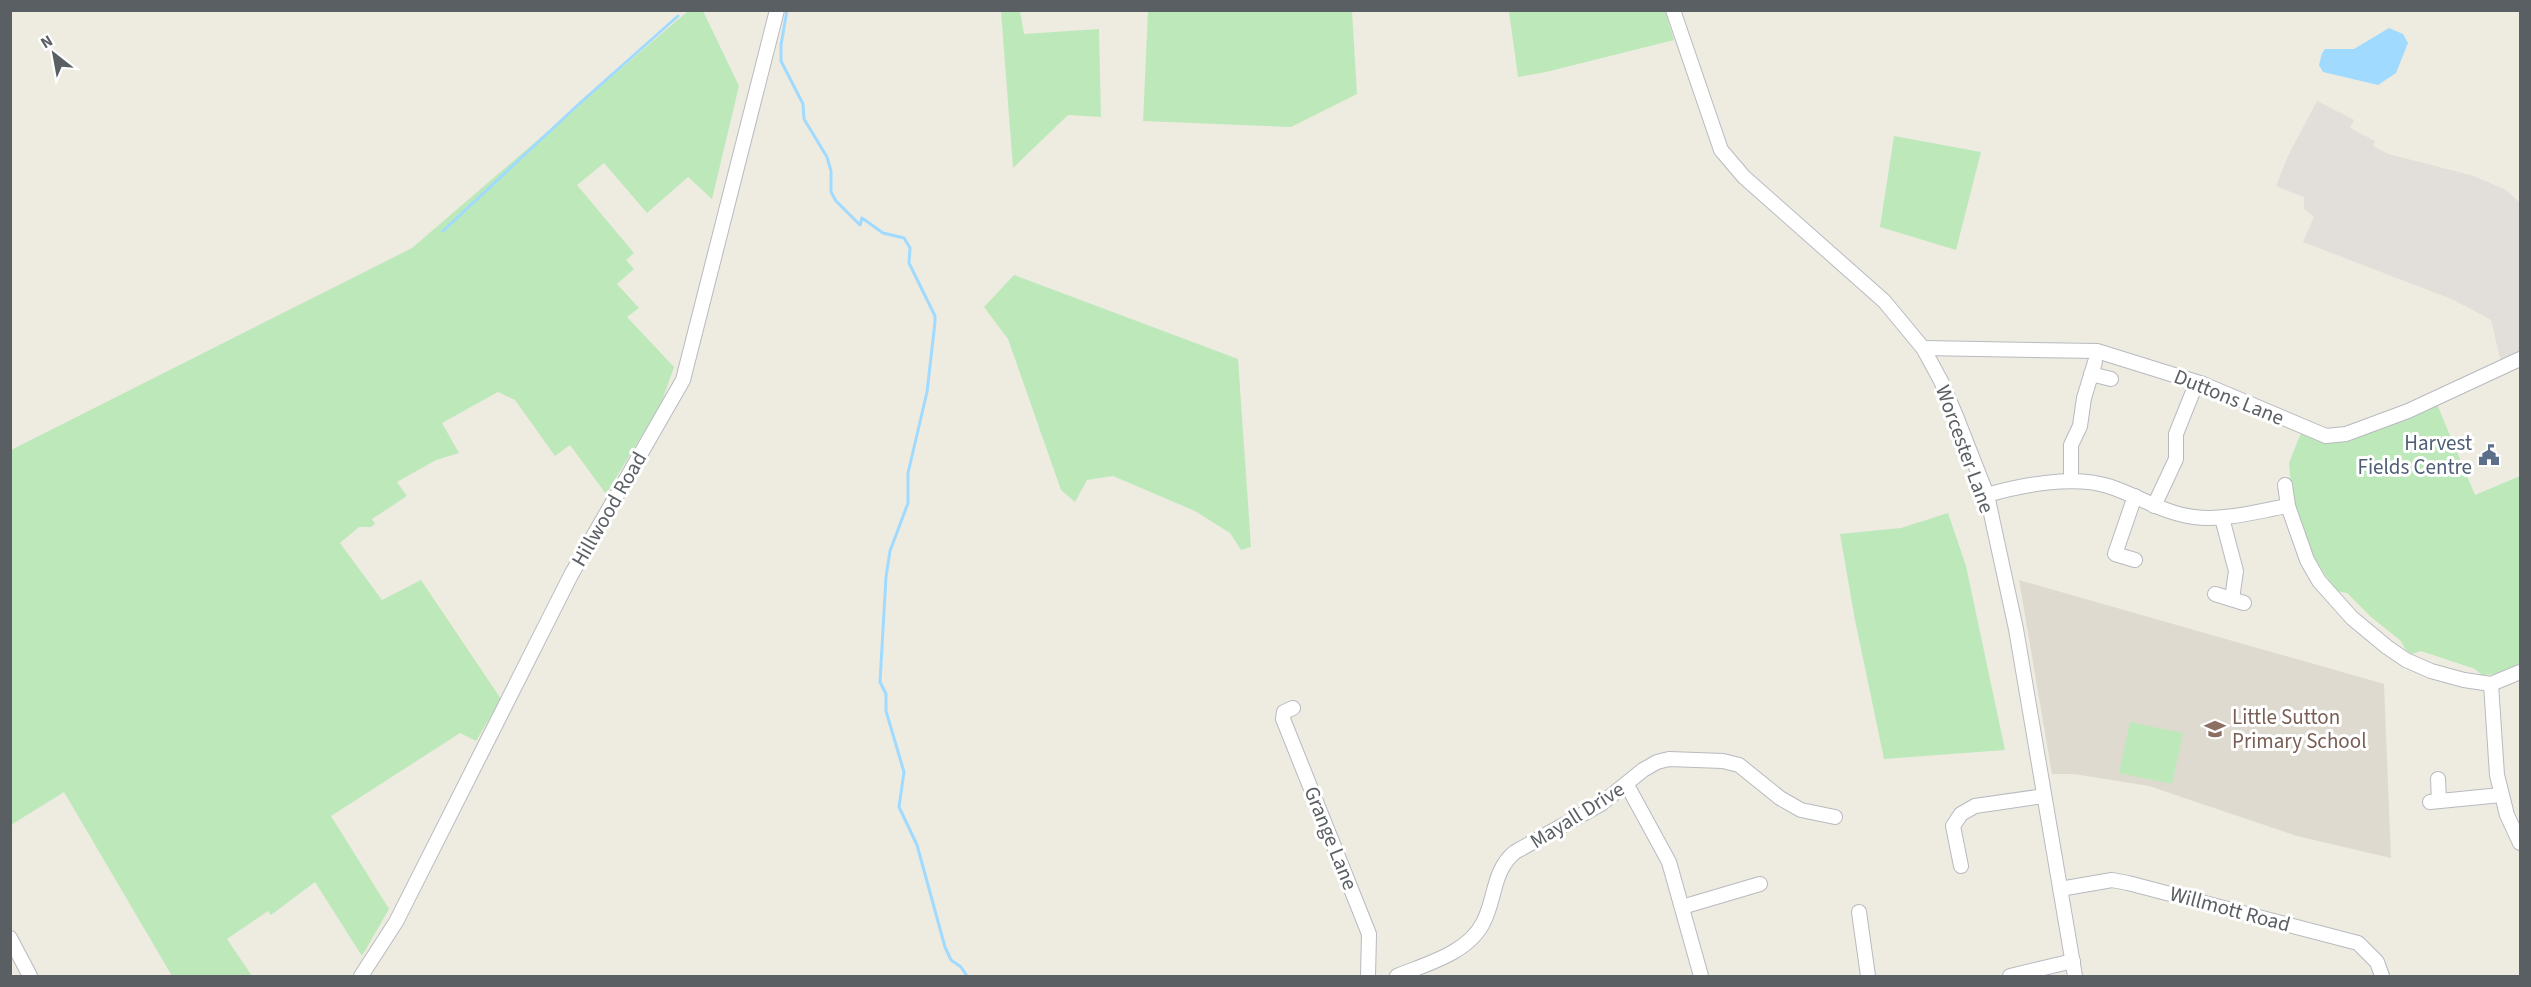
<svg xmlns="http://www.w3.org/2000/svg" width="2531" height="987" viewBox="0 0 2531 987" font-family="'Source Sans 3',sans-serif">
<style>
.industrial{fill:#e2ded9}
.education{fill:#dedad0}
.green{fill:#bde9ba}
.water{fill:#a0dbff}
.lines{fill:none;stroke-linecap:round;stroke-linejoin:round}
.stream{stroke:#a0dbff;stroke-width:3}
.street-casing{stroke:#b7babf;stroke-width:16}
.street{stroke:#fff;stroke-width:14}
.labels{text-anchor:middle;stroke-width:6;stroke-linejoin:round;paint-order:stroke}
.street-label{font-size:21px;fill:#5a5f64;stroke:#fff}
.service-label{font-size:21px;fill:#4e5e75;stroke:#fff;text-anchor:end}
.education-label{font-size:21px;fill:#785e54;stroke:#fff;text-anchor:start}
</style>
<rect width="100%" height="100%" fill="#eeebe1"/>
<path class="industrial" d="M2317,101L2354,120L2350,128L2375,141L2373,146L2388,154L2474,176L2506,190L2520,203V350L2518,355L2501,362L2491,320L2454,300L2303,242L2314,217L2304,209V197L2276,186L2288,156Z"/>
<path class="education" d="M2019,580L2384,684L2391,858L2297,836L2149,786L2074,774H2052Z"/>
<g class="green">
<path d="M688,11H703L739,86L712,199L688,177L647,213L604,163L577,185L634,253L626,260L634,269L617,284L639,308L627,317L674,367L661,404L606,494L570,445L555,456L515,400L498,392L442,423L459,453L436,460L397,482L407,496L372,519L375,524L371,527H359L340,543L382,600L421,580L501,699L476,741L460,733L331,816L389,909L362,956L315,882L271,915L268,911L227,939L252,976H172L64,792L11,825V450L412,248Z"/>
<path d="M1001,11H1020L1024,34L1099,29L1101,117L1068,115L1013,168Z"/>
<path d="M1148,11H1352L1357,94L1291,127L1143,121Z"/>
<path d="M1509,11H1665L1674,40L1546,72L1518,77Z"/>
<path d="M1894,136L1981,152L1956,250L1880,227Z"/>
<path d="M1014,275L1238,359L1251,547L1241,550L1230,533L1195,511L1113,476L1087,480L1075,502L1061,490L1008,339L984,307Z"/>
<path d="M2436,402L2475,495L2520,476V663L2497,674L2482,675L2475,669L2421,651L2412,654L2406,650L2400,640L2371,617L2347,593L2336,591L2317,562L2305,538L2292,497L2289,463L2301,433L2317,440L2341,438Z"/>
<path d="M1948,513L1966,566L2005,750L1884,759L1855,620L1840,534L1901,528Z"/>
<path d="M2130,722L2183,733L2172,784L2119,773Z"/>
</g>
<path class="water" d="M2389,28L2403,34L2408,43L2396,73L2378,85L2323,72L2319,65L2322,53L2325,49H2354Z"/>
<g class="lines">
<g class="stream">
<path d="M787,10L781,45V61L803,104L804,119L827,157L831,171V192L836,201L860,225L862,218L883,233L904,238L910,248L909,263L935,316V322L927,392L908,473V503L890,551L886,577L880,682L886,694V711L904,772L899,807L917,845L945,947L951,960L961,967L967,976"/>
<path d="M443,231L580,103L678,16"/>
</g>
<defs>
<g id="street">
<path d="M1673,10L1721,150L1744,177L1884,301L1923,348L1941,381L1956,416L1987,495L2016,629L2075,976"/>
<path d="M1923,348L2097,351L2203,384L2326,436L2346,434L2408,411L2520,359"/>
<path d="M2091,374L2111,379"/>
<path d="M2071,480V445L2080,426L2084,398L2095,362"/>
<path d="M2285,485L2288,506"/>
<path d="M1987,495C2022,485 2073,475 2108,486C2137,495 2162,513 2194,517C2225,521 2258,511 2288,506L2307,560L2319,581L2352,618L2387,647L2406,660L2431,671L2464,680L2491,684L2520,672"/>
<path d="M2154,506L2176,459V434L2192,394"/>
<path d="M2222,518L2236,571L2232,599"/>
<path d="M2135,560L2115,554L2135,496"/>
<path d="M2215,594L2244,603"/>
<path d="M2491,684L2497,775L2507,815L2520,843"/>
<path d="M1293,708L1284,712L1283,719L1369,934L1368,976"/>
<path d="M2438,779L2439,801"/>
<path d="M1627,785L1669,862L1701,976"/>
<path d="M2430,802L2501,795"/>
<path d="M1961,866L1953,826L1961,814L1975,806L2044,796"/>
<path d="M2060,889L2112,880L2128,883L2358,943L2377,962L2382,976"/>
<path d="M1682,907L1760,884"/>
<path d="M1859,912L1868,976"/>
<path d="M10,938L30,976"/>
<path d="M361,976L396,922L571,575L683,380L777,10"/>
<path d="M1397,976C1426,964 1468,953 1483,923C1496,899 1492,871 1515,852L1601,804L1643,770L1657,762L1669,759L1723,761L1739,765L1780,798L1801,810L1835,817"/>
<path d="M2010,976L2073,961"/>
</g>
</defs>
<use href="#street" class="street-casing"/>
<use href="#street" class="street"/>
</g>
<defs>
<symbol id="civic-bare" viewBox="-9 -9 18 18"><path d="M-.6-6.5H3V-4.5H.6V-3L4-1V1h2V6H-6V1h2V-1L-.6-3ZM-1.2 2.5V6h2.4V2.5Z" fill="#5c6f8a" stroke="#fff" stroke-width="2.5" paint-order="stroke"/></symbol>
<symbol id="school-bare" viewBox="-9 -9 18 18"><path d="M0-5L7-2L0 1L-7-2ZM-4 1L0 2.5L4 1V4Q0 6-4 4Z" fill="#8d6e63" stroke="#fff" stroke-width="2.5" paint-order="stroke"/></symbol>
</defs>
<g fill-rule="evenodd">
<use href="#civic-bare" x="2474" y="440" width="30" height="30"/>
<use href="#school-bare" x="2200" y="714" width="30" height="30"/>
</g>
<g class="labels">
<g class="street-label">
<text transform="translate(2229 397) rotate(22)" y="7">Duttons Lane</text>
<text transform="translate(1965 449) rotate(70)" y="7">Worcester Lane</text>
<text transform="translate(609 509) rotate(-60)" y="7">Hillwood Road</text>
<text transform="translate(1577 815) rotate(-32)" y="7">Mayall Drive</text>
<text transform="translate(1331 838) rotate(68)" y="7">Grange Lane</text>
<text transform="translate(2230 909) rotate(15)" y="7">Willmott Road</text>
</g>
<g class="service-label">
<text x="2472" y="450">Harvest<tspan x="2472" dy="24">Fields Centre</tspan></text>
</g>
<g class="education-label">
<text x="2232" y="724">Little Sutton<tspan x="2232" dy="24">Primary School</tspan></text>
</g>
</g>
<rect width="2531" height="987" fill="none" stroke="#5a5f64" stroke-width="24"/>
<g transform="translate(54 54) rotate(329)" stroke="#ffffff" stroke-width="4.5" paint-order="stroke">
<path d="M0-4.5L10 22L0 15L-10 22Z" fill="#5a5f64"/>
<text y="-9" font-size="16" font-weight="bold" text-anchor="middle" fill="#5a5f64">N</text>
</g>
</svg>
